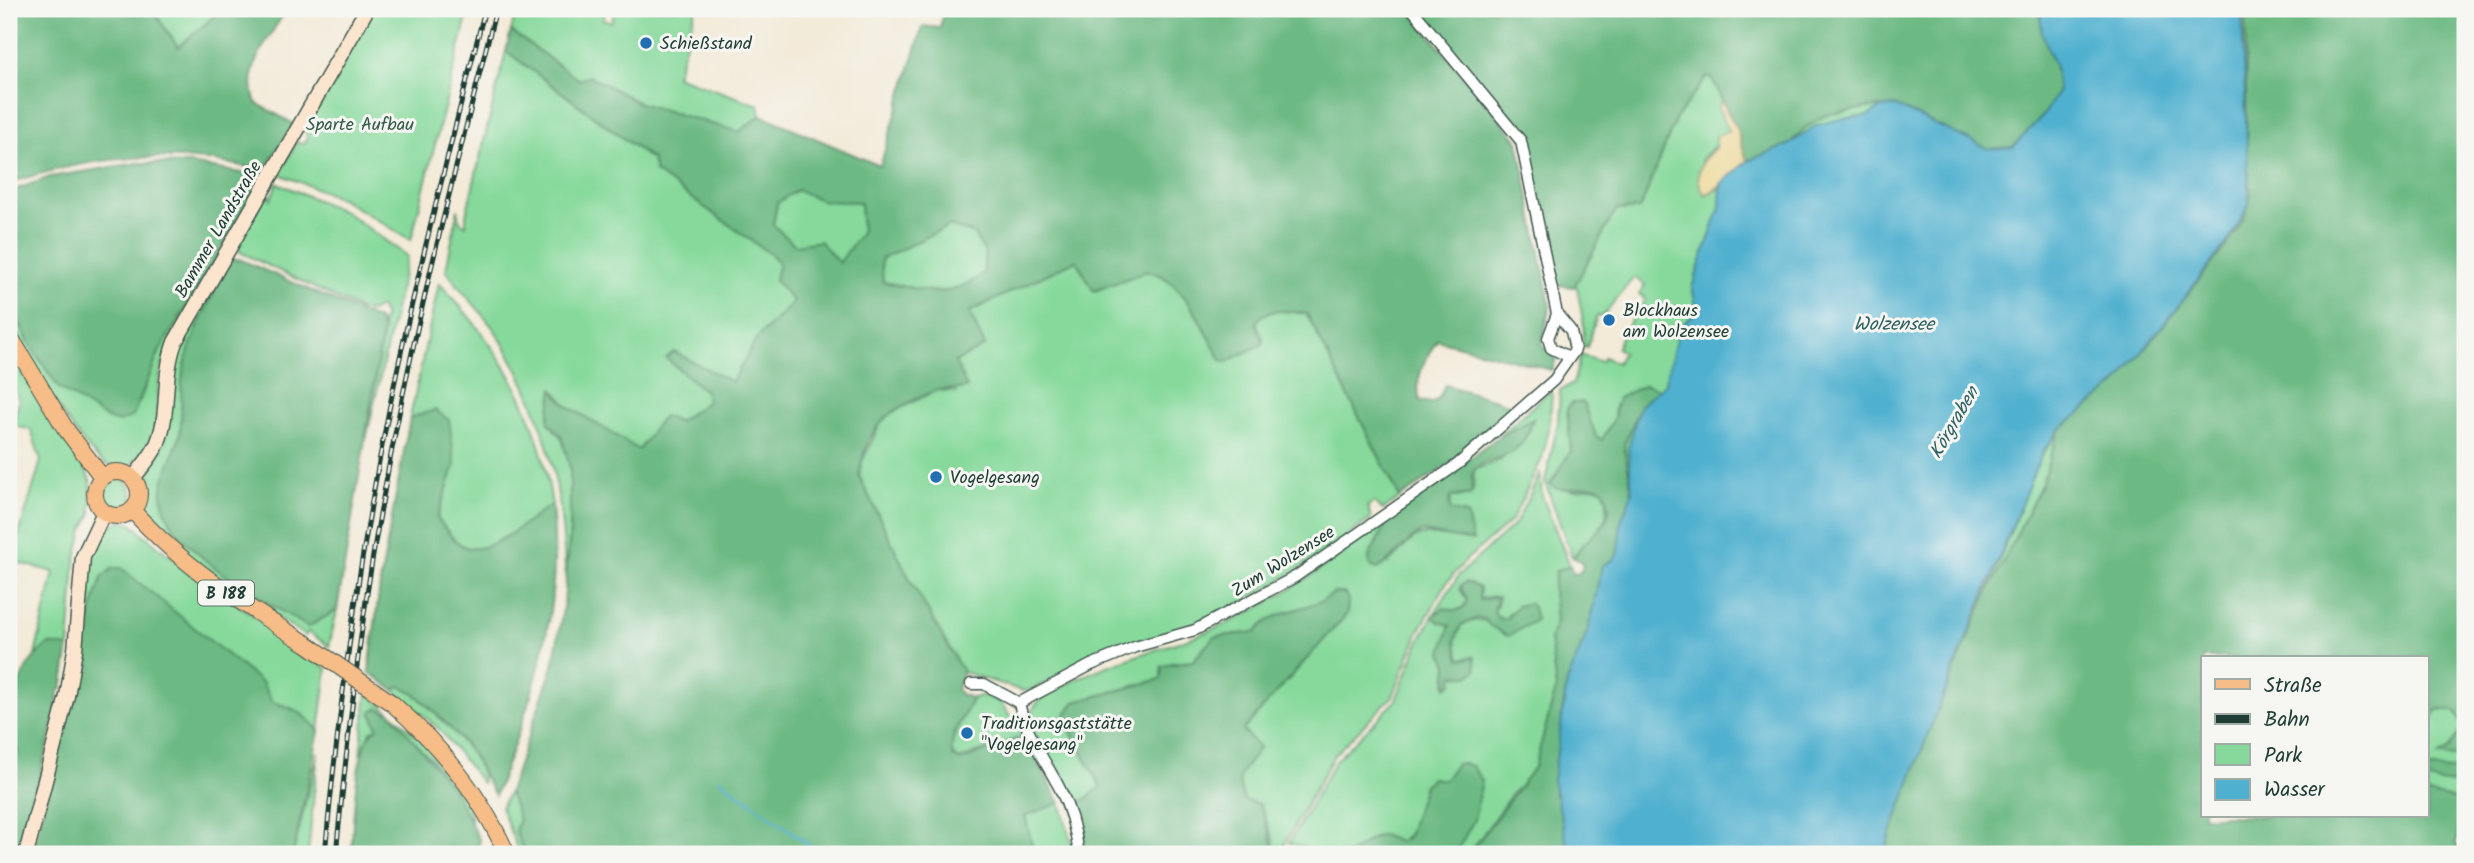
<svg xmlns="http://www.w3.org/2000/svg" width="2474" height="863" viewBox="0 0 2474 863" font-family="Kalam,sans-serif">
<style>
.green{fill:#86d99b;stroke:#528b68;stroke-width:2}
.forest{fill:#6cb983;stroke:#467b5c;stroke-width:2;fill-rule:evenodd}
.sand{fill:#eeda9e;stroke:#868c69;stroke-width:2}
.water{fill:#50b0cf;stroke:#387682;stroke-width:2}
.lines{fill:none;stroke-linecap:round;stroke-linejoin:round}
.stream{stroke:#50b0cf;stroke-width:2.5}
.minor-casing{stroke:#3f574d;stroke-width:13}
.secondary-casing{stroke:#3f574d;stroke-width:17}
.primary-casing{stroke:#3f574d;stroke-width:18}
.minor{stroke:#fff;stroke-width:10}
.secondary{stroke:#fce5cf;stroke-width:14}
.primary{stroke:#f7bd88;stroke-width:16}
.rail-casing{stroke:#1f3d34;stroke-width:5}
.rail{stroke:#f6f6f2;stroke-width:2.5;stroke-dasharray:8;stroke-linecap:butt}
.primary-bridge-casing{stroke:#3f574d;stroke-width:18;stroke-linecap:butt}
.primary-bridge{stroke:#f7bd88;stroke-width:16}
.poi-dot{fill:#1f6fb2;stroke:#f6f6f2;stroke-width:2.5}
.labels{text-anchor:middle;stroke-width:6;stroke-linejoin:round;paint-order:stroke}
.shield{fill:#f6f6f2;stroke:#60746d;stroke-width:2}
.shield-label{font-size:16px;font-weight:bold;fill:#1f3d34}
.poi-label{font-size:18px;fill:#1f3d34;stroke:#f6f6f2;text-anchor:start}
.park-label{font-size:18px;fill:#345c49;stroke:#f6f6f2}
.street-label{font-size:18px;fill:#1f3d34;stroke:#f6f6f2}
.water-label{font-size:19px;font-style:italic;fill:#2e6062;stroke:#f6f6f2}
</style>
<rect width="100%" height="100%" fill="#f6f6f2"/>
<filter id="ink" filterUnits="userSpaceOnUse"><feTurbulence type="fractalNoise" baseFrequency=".0143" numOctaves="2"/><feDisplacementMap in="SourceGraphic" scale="14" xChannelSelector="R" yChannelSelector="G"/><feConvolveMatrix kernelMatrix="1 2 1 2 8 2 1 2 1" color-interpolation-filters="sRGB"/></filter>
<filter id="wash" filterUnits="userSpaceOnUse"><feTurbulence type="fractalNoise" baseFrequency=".00686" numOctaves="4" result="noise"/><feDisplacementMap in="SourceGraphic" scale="28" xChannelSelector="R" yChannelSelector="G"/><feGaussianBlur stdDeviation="1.57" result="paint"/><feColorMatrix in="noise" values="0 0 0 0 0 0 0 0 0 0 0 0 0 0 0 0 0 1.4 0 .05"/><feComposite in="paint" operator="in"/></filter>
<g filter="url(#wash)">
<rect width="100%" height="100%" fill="#f3ead8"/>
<g class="green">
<path d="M152,9H223L178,47Z"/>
<path d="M372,9H469L411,240L340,198L279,174L297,142L304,144L308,137L303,128Z"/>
<path d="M517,9H606L603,19L611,22L616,9H696L676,76L759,105L761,115L739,132L639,103L590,76L579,80L511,31Z"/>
<path d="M506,51L652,160L655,172L773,256L779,263L775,280L794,302L758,337L732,382L666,358L706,392L707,402L678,422L663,416L639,450L566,405L553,389V429C582,448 569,543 565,574C563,486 544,406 496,332C481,310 460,291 446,270L458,209L460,222L466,226V215Z"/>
<path d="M1707,77L1712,78L1722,101L1719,107L1729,131L1701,160L1717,190L1721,187L1729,199L1712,272L1631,478L1632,493L1623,448L1640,406L1615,405L1614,419L1602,440L1596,436L1582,402L1568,409L1571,451L1551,482C1557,484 1568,490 1574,490C1587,490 1591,483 1604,490C1616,524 1591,537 1572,557L1545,482L1558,422L1560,390L1573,384L1581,355L1601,362L1604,357L1617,363L1623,352L1617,348L1622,334L1646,299L1639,294L1645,285L1634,277L1602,317L1597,316L1587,347L1583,346L1584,326L1577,287H1574L1616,210L1640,209L1676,118Z"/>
<path d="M1866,108H1885C1874,122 1856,119 1839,120L1826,144L1806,150L1796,158L1779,156L1759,166L1744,165L1788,145L1805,128L1826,115Z"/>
<path d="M277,183L345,212L407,256L366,440L383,330L382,322L385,317L380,307L371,312L359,309L240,252L237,244L267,191L271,199Z"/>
<path d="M797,190L824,201L860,202L862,232L839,264L795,245L773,225L777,203Z"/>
<path d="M949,226L973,233L985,252L984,273C947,303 925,289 883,282L881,259Z"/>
<path d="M218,256C201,288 177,322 165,356C149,399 171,431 130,465C124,466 115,467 109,465C84,457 20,349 10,322C8,316 9,308 9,301L30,345L58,387L111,420L120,422L139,402L160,350L212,259Z"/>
<path d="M230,260L186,363L180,435L164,483L170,522L192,547L308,627L337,610L329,646L308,632L305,636L185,554L151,519L143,502L145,477L164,444L178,350Z"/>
<path d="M1076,260L1094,291L1144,272C1177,267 1208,335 1221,359L1264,340L1256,323C1265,305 1291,312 1307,314L1400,498L1383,510L1374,502L1368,506L1371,519L1293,573L1230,609L1179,631L1116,647L1031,690L1023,691L963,672L909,578L859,476L861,464L883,417L937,390L956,392L955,362L969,312Z"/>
<path d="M439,283C503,350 539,412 552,505C531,517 488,559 463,546C452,541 444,526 437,518L455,465L435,410L410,418Z"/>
<path d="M9,348L37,397L84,466L91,482V515L83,530L75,562L69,647L46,646L34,660L54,572L11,561L41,461L31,430L13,425L19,401L9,370Z"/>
<path d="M1549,392L1552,393L1549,429L1542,459L1512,520L1466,560L1447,582L1419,631L1393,696L1334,755L1279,854L1273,850L1274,841L1260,804L1244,800C1234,774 1242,771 1258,750L1243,730L1347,614L1334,593L1318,605L1293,611L1256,632L1214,637L1193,661L1170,663L1161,669V679L1075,702L1066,714L1065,721L1101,787L1074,808L1032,730C1026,715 1035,702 1048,695C1105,659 1170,650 1230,622C1286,596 1337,557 1387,522L1369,557L1387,564C1412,544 1408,530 1444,536L1463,513L1455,514L1450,510L1451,497L1469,496L1473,491L1474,470L1501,460L1530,430L1532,420L1498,437Z"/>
<path d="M2059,430L2041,485L1984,601L2037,463Z"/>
<path d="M1540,474L1542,496L1570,566L1556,571L1553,589L1556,621L1550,638L1556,689L1535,766L1520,787L1513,792L1469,854H1455L1474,820L1455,765L1450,777L1440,781L1435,778L1424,785L1412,831L1399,842L1382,835L1375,837L1348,854H1323L1289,843L1336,760L1395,702L1419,642L1433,616L1439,622L1450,625L1442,652L1448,663L1446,685L1454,675L1468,676L1472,657L1460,659L1455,641L1461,625C1482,616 1487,620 1503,634L1510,611L1506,619L1498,618L1494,611L1498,602L1494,596L1479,599L1477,588L1470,583L1460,589L1467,600L1464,607L1456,611L1444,608L1434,614L1459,575L1516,523Z"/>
<circle cx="117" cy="494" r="15"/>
<path d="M123,521L130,523L166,553L278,633L283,642L307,652L327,669L319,731C305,714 294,707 272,702L261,683L102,577L81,655L89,557L104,527Z"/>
<path d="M399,686L407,687C425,704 488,758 482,783L438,728L394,690Z"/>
<path d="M367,693C400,719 470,778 471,820L431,758L371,712L378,729L371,731L360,755Z"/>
<path d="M983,695L1000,702L1024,736L957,760L950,749L953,737L973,698Z"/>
<path d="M2440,709L2455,711L2464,727L2448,750L2439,756L2465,757V772L2427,769V731L2435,712Z"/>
<path d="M318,752L308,854H293Z"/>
<path d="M2427,780L2459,785L2465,781V801L2427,794Z"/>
<path d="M509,792L519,819L515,831L525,854H519L501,807Z"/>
<path d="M1060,803L1075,854H1034L1025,815Z"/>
</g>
<g class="forest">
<path d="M9,9H152L178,47L223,9H274L283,15C265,44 243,68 256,103L294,124L263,171C176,148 95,155 9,183Z"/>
<path d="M944,9H1408L1518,141L1550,305L1542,345L1556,358L1552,370L1437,340C1426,358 1413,379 1420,401L1432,403L1439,398L1445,385L1515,406L1456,459L1400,498L1307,314C1291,312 1265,305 1256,323L1263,344L1226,362L1221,360C1208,335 1177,267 1144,272L1094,291L1076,260L969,312L985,346L955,362L967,387C955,392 946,387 935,391C889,408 866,426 859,476L909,578L963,672L957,689L961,695L973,698C964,716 947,737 953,757L961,761L1024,736L1060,803L1025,816L1034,854H525L515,831L519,819L509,792L553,666L564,603L570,535V468L561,435L548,422L553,389L566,405L639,450L663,416L678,422L707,402L706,392L666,358L674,352L732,382L758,337L794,302L775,280L779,263L773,256L655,172L652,159L506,51L511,31L579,80L590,76L639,103L739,132L761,115L880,166L923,26L940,28ZM797,190L824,201L860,202L862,232L839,263L820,241L795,245L773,225L777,203ZM949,226L973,233L985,252L984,272C947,303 926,290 883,282L881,259Z"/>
<path d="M1415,9H2040L2042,32L2055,67L2058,91L2046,112L2013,147L1989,149L1896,106L1866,108L1826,115L1805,128L1788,145L1747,161L1738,132L1712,78L1707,77L1676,118L1640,209L1616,210L1574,287L1558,285L1553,281L1523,138Z"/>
<path d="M2245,9H2465V757L2439,756L2448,750L2464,727L2455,711L2440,709L2435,712L2427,731V658H2203V816H2427V794L2465,801V827L2455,844L2465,850V854H1883L1932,723L1984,601L2041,485L2059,430L2117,384L2230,241L2245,216L2251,193L2247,163Z"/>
<path d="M138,163L190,164L253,175L258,186L160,350L133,416L120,422L106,418L58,387L30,345L9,301V192L50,177Z"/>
<path d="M239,259L378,320L383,330L337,610L308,627C267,601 163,549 162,494C162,473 177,453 180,433C183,415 180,397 182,379C188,338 212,298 230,260Z"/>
<path d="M1645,385L1660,389L1640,406L1624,445L1632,493L1621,522L1618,553L1613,560L1602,566L1588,631L1567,682L1561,718L1563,724L1554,793L1561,807L1569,854H1469L1535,766L1556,689L1550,638L1556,621L1553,589L1556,571L1570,566L1573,574L1579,573L1583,568L1582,562L1574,558C1582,534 1621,530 1605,493C1598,477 1567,496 1550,485L1571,451L1567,409L1572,403L1583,402L1596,436L1602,440L1614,419L1618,398Z"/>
<path d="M435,410L449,420L455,465L437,518C444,526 452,541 463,546C488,559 531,517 552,505C563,616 534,694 495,795C487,783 481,770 474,757C464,741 417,689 399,686L394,690L369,672L381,577L410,418Z"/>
<path d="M1533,419C1520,468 1483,454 1473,472C1470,477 1473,487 1471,494L1451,497L1449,501L1450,510L1467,515L1473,541L1422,532C1406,539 1395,560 1377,569L1370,566L1369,557L1387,522L1498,437Z"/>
<path d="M113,568H121L262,683L272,702C294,708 305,714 319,731L293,854H32L93,606L102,577Z"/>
<path d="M1466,582L1480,588L1479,600L1498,597L1494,611L1498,618L1506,619L1517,606L1529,603L1533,607L1536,620L1508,636L1489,625L1485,619L1477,618L1461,625L1455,641L1460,659L1475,657L1476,670L1468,676L1454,675L1452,683L1447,687L1448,664L1442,652L1450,625L1439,622L1433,616L1444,608L1456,611L1464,607L1467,600L1460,586Z"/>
<path d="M1334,593H1345L1348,600L1347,614L1243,730L1259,747C1248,772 1231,768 1244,800L1260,804L1276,854H1084L1074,808L1101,787L1065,721L1066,714L1075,702L1161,679L1162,666L1193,661L1214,637L1256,632C1273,608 1309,612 1334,593Z"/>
<path d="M49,644L69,647L62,689L58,691L56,714L24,837L13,854H9V784L18,751L9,741C9,706 18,665 49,644Z"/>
<path d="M378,708L391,713L452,787L480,841L475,854H351C354,827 353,739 378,728L371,712Z"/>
<path d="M1461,763L1472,766L1482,781L1474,820L1455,854H1348L1375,837L1382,835L1399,842L1408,837L1424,785L1432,778L1445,780L1455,765Z"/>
<path d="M2427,769L2464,770L2465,781L2460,785L2427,780Z"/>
</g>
<path class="sand" d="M1722,101L1738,132L1747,161C1735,174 1720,188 1705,195C1691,176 1701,161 1716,147V137L1729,131L1718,107Z"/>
<path class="water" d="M2040,9H2242L2249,205L2229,240L2117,384L2059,430L2042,453L1932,723L1883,854H1569L1553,780L1567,682L1588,631L1602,566L1613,560L1618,553L1621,522L1632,493L1628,448L1640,406L1665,384L1679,328L1697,311L1692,287L1720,207L1721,184L1747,161L1788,145L1815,126L1840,119L1868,116L1881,108L1895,106L1989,149L2013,147L2046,112L2058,91L2055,67L2042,32Z"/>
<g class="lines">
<path class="stream" d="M719,779L821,854"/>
</g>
</g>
<g filter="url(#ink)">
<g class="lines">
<defs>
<g id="minor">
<path d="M1557,314L1548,338L1551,348L1569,357"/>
<path d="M971,684H984L1019,703L1091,665L1135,647L1195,630L1295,577L1458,464L1554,380L1575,350L1571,331L1557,314L1521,141L1412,9"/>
<path d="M1019,703C1026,734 1044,759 1059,787C1070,808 1076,831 1079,854"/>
</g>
<g id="secondary">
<path d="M133,478C142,467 153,455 158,442C170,412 162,377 175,342L367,9"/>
<path d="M26,854L67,696L75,650L83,557L104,512"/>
</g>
<g id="primary">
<path d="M9,335L65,428L102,477"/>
<circle cx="117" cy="494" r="22"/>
<path d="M132,510C182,566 244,605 307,644"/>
<path d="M393,704C441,746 481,796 507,854"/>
</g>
</defs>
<use href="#minor" class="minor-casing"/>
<use href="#secondary" class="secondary-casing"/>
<use href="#primary" class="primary-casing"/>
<use href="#minor" class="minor"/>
<use href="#secondary" class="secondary"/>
<use href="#primary" class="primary"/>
<defs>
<g id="rail">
<path d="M325,854C339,703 360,553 390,405C417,272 452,140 485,9"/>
<path d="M336,854C348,735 361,616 383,498C412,333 455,171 496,9"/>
</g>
</defs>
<use href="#rail" class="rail-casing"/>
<use href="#rail" class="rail"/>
<defs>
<path id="primary-bridge" d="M307,644L393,704"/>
</defs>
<use href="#primary-bridge" class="primary-bridge-casing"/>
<use href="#primary-bridge" class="primary-bridge"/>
</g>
</g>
<g class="poi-dot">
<circle cx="646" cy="43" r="7"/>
<circle cx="1609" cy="320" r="7"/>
<circle cx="936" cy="477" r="7"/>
<circle cx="967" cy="733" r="7"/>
</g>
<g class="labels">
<rect class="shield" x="198" y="580.5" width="56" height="25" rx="5"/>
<g class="shield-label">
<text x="226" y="599">B 188</text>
</g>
<g class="poi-label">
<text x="660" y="49">Schießstand</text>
<text x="1623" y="316">Blockhaus<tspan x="1623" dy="21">am Wolzensee</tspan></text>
<text x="950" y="483">Vogelgesang</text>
<text x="981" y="729">Traditionsgaststätte<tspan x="981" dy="21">"Vogelgesang"</tspan></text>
</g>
<g class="park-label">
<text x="360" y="130">Sparte Aufbau</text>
</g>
<g class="street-label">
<text transform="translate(218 229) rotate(-60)" y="6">Bammer Landstraße</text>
<text transform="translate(1283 561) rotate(-32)" y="6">Zum Wolzensee</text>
</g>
<g class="water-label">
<text x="1894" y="330">Wolzensee</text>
<text transform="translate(1953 422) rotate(-60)" y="7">Körgraben</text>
</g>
</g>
<rect width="2474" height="863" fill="none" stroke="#f6f6f2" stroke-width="35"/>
<rect x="2201" y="656" width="228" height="161" fill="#f6f6f2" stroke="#a0aca6" stroke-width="2"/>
<rect x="2215" y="679" width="35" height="10" fill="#f7bd88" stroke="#a0aca6" stroke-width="2"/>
<text x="2264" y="692" font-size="21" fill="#1f3d34">Straße</text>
<rect x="2215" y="714" width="35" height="10" fill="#1f3d34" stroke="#a0aca6" stroke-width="2"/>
<text x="2264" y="726" font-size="21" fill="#1f3d34">Bahn</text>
<rect x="2215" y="744" width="35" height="21" fill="#86d99b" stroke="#a0aca6" stroke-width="2"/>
<text x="2264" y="762" font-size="21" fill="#1f3d34">Park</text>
<rect x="2215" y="779" width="35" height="21" fill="#50b0cf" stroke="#a0aca6" stroke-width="2"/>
<text x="2264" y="796" font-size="21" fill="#1f3d34">Wasser</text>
</svg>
